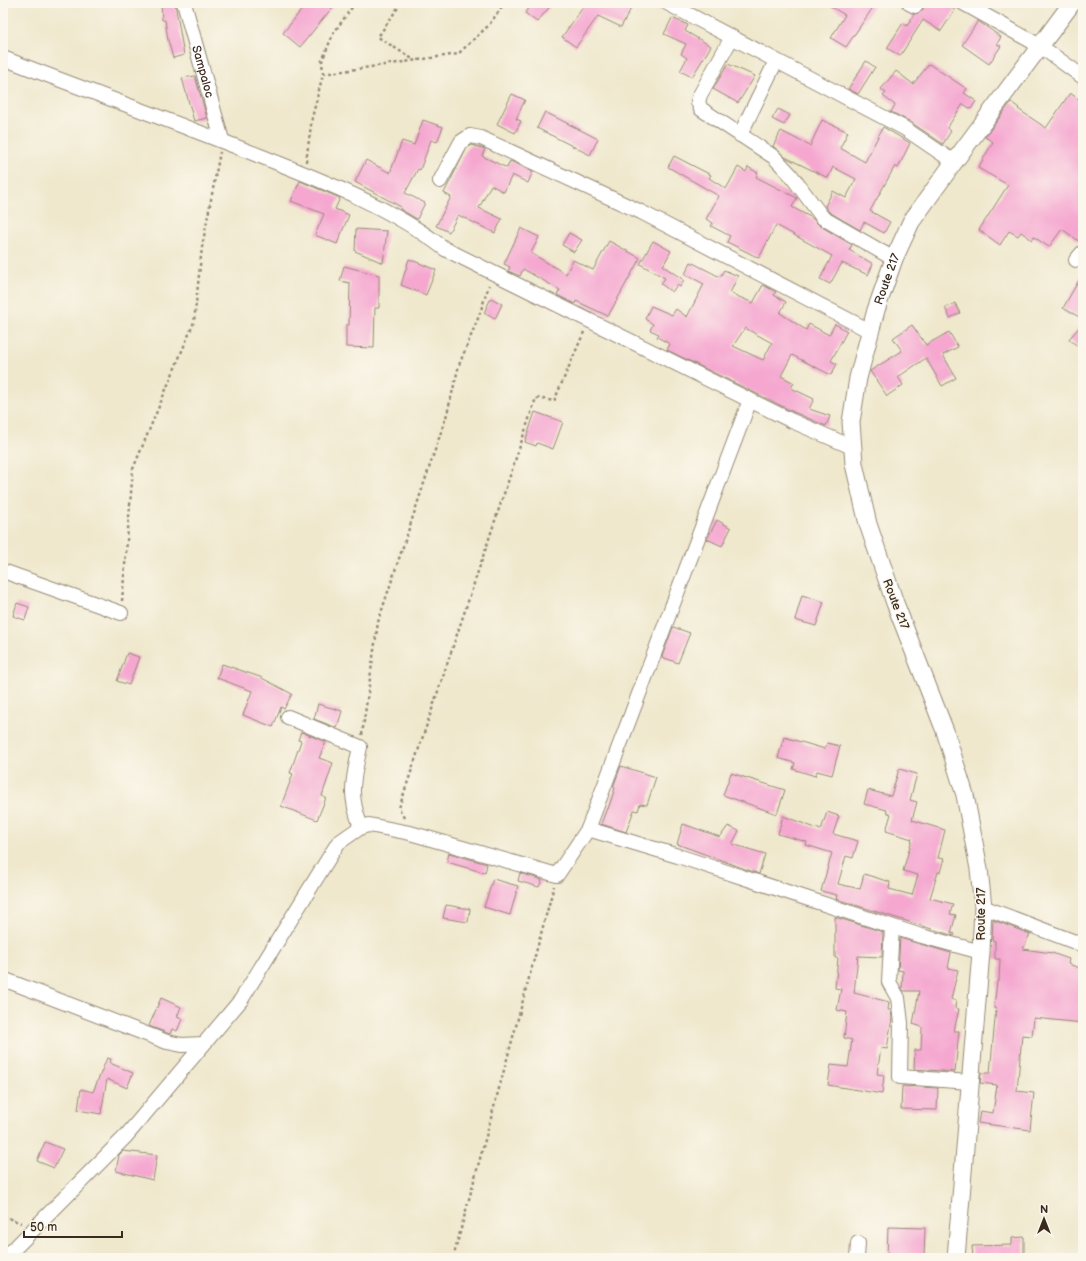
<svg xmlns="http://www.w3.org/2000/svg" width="1086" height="1261" viewBox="0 0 1086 1261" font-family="'Balsamiq Sans',sans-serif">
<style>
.building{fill:#f5a7d0;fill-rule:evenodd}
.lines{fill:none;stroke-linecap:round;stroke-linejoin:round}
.minor-casing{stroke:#958976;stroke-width:16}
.major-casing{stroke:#958976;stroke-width:19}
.path{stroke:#958976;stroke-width:2.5;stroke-dasharray:3 3;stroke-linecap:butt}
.minor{stroke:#fff;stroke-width:14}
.major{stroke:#fff;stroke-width:17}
.labels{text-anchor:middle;stroke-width:3;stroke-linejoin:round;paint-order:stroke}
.street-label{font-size:12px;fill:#3b2a1e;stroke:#fbf7ec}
</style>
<rect width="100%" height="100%" fill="#fbf7ec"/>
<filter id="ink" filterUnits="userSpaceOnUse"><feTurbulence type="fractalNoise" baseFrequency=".025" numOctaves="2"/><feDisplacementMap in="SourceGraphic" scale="8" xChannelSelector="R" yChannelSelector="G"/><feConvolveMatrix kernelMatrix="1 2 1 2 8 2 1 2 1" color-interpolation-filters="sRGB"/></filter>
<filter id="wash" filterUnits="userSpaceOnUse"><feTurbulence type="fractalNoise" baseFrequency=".012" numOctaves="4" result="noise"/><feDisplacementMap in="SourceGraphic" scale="16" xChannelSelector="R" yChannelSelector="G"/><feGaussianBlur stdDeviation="0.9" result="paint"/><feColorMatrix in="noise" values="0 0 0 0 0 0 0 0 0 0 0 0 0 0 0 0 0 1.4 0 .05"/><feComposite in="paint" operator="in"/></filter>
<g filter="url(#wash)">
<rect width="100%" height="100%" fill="#efe8cd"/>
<g id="blocks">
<g class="building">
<path d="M161,3H175L184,55L173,58L168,40L165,20H162Z"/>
<path d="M307,3H336L300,47L283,33Z"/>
<path d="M533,3H553L537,22L525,13Z"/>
<path d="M586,3H634L621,27L598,16L576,47L562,37Z"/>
<path d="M825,3H876L846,47L831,38L845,15Z"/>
<path d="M925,3H944L955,10L941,31L923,20L900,56L887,48L903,23L907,26L914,14L922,11Z"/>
<path d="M672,18L688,25L685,31L711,46L692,77L680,71L687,58L681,54L686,44L664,34Z"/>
<path d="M978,21L1001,37L997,44L1001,46L989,64L962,45Z"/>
<path d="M866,61L875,67L858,94L848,89Z"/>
<path d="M728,64L755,76L738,103L713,89Z"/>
<path d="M929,64L967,89L964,93L976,101L971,109L963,104L947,128L951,131L943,144L909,121L891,112L895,105L883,96L886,93L881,89L896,71L913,84Z"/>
<path d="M195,76L207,118L194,121L182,78Z"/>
<path d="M1070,93L1083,102V244L1062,229L1049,247L1034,237L1032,240L1021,232L1018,236L1009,231L1000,245L979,230L1008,185L978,168L993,142L985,137L1011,102L1019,108L1018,109L1046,128Z"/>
<path d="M512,94L525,100L516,119L521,121L515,133L497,124Z"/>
<path d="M778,109L790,115L784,125L772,119Z"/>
<path d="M545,112L598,139L590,155L537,128Z"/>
<path d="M423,120L443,127L437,142L431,140L420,170L418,169L405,193L425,203L417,219L400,209L401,207L355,182L366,160L390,173L402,141L414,145Z"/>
<path d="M822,120L848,132L840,148L865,162L883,127L910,143L898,168L895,166L870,211L890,222L884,233L864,222L860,230L829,212L825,206L833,191L846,198L856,179L833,167L828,178L785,157L773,146L781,131L810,146Z"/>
<path d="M472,145L485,149L482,156L507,168L510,161L533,171L528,183L512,175L504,192L491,185L479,208L502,219L495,233L458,215L449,232L436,226L451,197L444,193L467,148Z"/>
<path d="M674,156L711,175L709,178L726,189L738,167L746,172L748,167L758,173L756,177L797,198L792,207L812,218L819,225L852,245L849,250L873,264L868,275L842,263L830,284L820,279L832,256L776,225L759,258L727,242L730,236L711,226L713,223L706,219L719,196L668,167Z"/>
<path d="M300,181L340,198L335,209L349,215L337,244L315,235L324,214L291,201Z"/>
<path d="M521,228L539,237L531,253L566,274L573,260L593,270L609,241L640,258L608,316L576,301L575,304L557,295L560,290L523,269L520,276L508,271L510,267L504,264Z"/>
<path d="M356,229L387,231L383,263L355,251Z"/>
<path d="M569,233L582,240L574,252L562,245Z"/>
<path d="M653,241L671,251L663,266L684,280L680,287L677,285L672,292L661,284L665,278L640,264Z"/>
<path d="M409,259L436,270L426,295L401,285Z"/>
<path d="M691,262L720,277L724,270L738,276L730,293L753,303L763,285L776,292L774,295L786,302L780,313L806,330L809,324L829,335L835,324L847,331L831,361L837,364L831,375L792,355L781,376L794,383L791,388L814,399L809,409L830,416L826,426L796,413L667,350L670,344L657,337L659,334L650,330L653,324L645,319L651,306L672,315L676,309L687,317L704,284L685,274ZM745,328L772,343L763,360L733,346Z"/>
<path d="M344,266L379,275V308H375L374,348L346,347V325H349L350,283L340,281Z"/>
<path d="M1083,273V319L1063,308Z"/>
<path d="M491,298L502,304L495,319L484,313Z"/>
<path d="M955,303L960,313L950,318L945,308Z"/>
<path d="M1083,323V351L1069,339Z"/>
<path d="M912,325L926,345L949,332L958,347L943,355L956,378L942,386L926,358L898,377L903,385L887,396L870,371L902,351L893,338Z"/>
<path d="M535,412L563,422L553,449L537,443L536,446L525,442Z"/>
<path d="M717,520L731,528L722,546L707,539Z"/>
<path d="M802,595L824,602L816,626L795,620Z"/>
<path d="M17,603L29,607L25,620L13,616Z"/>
<path d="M673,627L690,633L678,663L662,657Z"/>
<path d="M127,653L139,657L129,685L117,681Z"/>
<path d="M222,664L260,677L292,694L284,709L281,707L273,727L243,715L252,691L217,678Z"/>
<path d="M318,704L342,711L337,728L314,719Z"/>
<path d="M301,732L326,742L319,758L333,763L322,796L326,798L317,820L281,806L293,774L290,773L301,741L298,740Z"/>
<path d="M784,737L825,749L827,743L840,746L832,775L817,771L815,776L793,769L795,763L778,758Z"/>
<path d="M621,766L656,777L647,805L640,804L638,811L634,810L626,832L601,824L607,808L608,809L615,788L613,787Z"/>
<path d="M899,769L917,774L910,800L917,802L912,820L945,830L938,858L944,859L940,872H938L930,898L953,904L950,914L956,915L951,933L955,934L954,936L836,899L837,895L821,891L832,853L806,845L807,842L778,834L783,816L821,830L827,812L839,816L833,834L858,841L853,858L846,856L838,884L860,889L864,874L890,882L889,889L912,895L918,875L903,871L912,839L886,831L891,814L886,812L887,810L864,804L868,790L891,796Z"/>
<path d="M731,773L785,790L777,814L723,795Z"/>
<path d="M683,824L720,837L728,826L739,831L732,844L765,854L759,874L677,844Z"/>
<path d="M449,853L487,864L485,873L447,862Z"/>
<path d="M520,873L542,880L539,887L518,881Z"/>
<path d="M493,879L518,886L510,915L484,907Z"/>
<path d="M446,905L470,909L468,922L443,918Z"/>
<path d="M835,917L883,932L882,957L858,956L854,993L889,1002L888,1010H891L892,1018L887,1049L881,1048L877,1074L884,1075L882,1094L828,1085L831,1065L848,1067L852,1040L844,1038L847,1012L837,1010L841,989L835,988L838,958H835Z"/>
<path d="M993,920L1030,934L1023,949L1052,953L1069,959L1068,964L1083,969V1023L1034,1018L1032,1036L1022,1035L1017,1091L1034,1093L1030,1130L978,1123L980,1111L993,1113L997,1085L980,1083L981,1073H990L996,1008H994L997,981H999L1000,959H995V941L992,940Z"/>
<path d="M900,938L951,953L948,968L958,970L951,999L956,1001L955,1008L959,1009L954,1031H959L955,1072L914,1069L915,1050H921L922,1027L913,1024L919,991H904L902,989L903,971L898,970Z"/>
<path d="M161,998L181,1007L177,1017L182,1019L177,1031L172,1029L170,1034L149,1026Z"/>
<path d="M107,1058L111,1059L110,1063L133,1073L127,1088L107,1079L101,1114L78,1110L81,1089L93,1092Z"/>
<path d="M902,1086L938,1088L937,1110L901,1109Z"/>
<path d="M45,1142L63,1149L54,1168L37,1161Z"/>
<path d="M123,1151L157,1155L153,1180L116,1171L119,1155Z"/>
<path d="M888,1227L925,1228L924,1258H887Z"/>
<path d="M1024,1237V1258H973L972,1246L1012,1245V1238Z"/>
</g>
</g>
</g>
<g filter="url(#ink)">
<use href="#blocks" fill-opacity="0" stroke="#958976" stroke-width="1"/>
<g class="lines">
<defs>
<g id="minor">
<path id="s1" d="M184,3L222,140"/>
<path d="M667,3L904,128L954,162"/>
<path d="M909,3L915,6L917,3"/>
<path d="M963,3L1040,46L1083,77"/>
<path d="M732,37L700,95L698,102L701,109L774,157L790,174L823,218L894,259"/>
<path d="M3,58C88,91 175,122 260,156C323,181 391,207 445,249L792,421L852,447"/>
<path d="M740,135L776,61"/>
<path d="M440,181L461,142L470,136L481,138L641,212L870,331"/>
<path d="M1076,260L1083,252"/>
<path d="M3,571L121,613"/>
<path d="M288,717L360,747C353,781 348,793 361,827"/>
<path d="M588,829L678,856L918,935L981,952"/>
<path d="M983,907L1083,945"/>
<path d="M892,927L889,982L898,998L901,1023L900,1077L970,1082"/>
<path d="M3,979L167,1042L182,1045L203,1044"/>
<path d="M5,1258L126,1136L241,1000L338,843L361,827L369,825L410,833L557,875L588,829L750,400"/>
<path d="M857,1258L858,1243"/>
</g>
<g id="major">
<path id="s2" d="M956,1258L981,952L983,907L979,869L965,795L945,731L895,603L868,524L854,464L851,422L858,378L876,310L894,259L911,222L954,162L1072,3"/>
</g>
</defs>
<use href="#minor" class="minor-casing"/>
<use href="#major" class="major-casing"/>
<g class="path">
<path d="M401,3L378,37L414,60"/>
<path d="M323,74L322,61L333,34L355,3"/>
<path d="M306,162L312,118L323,74L458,54L488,26L505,3"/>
<path d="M122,601L133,469L194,322L202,247L220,152"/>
<path d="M362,735L378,622L447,414L459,365L479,316L489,285"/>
<path d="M404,818L399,808L536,398L554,401L584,332"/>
<path d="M3,1216L21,1223"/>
<path d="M453,1258L554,886"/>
</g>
<use href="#minor" class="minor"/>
<use href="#major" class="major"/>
</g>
</g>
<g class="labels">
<g class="street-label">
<text dy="4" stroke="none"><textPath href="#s1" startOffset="71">Sampaloc</textPath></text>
<text dy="4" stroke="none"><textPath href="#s2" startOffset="1005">Route 217</textPath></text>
<text transform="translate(896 604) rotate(69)" y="4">Route 217</text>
<text transform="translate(981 914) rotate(-90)" y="4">Route 217</text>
</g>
</g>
<rect width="1086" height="1261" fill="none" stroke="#fbf7ec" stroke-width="16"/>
<g transform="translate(1044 1219)" stroke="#fbf7ec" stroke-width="3" paint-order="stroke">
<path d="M0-3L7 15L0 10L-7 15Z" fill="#3b2a1e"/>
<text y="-6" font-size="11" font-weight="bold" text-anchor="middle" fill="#3b2a1e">N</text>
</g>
<path d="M24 1231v6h98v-6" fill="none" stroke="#3b2a1e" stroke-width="2"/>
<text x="30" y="1231" font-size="12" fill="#3b2a1e" stroke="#fbf7ec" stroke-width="3" paint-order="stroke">50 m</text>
</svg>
